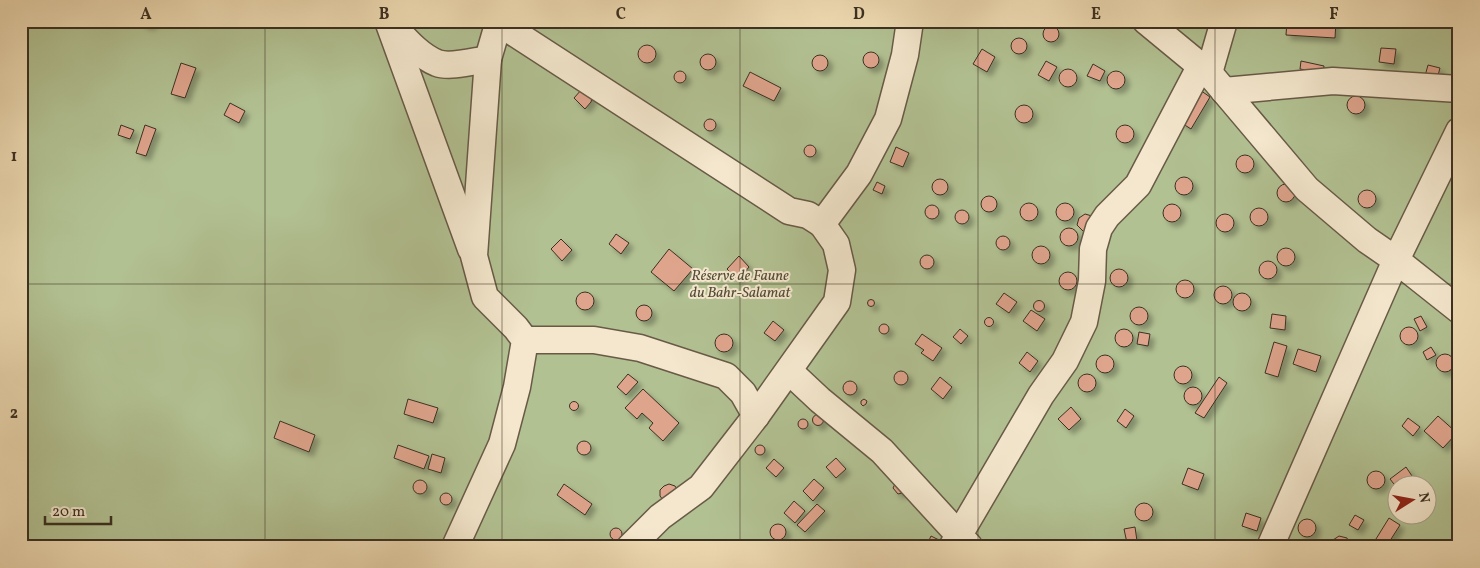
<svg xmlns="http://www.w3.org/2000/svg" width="1480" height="568" viewBox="0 0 1480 568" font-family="Vollkorn,serif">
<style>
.green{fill:#b2c192;stroke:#76785a;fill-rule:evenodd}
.building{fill:#dea48c;stroke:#3b3023;filter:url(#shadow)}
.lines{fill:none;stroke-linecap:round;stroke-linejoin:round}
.minor-casing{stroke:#685a47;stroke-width:29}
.minor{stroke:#f4e7cd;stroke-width:26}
.grid{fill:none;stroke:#3b3023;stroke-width:1;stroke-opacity:0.55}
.labels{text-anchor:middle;stroke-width:4;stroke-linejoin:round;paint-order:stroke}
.park-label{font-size:15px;font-style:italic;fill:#534d39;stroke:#f4e7cd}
.neatline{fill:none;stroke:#3b3023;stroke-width:2}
.grid-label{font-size:16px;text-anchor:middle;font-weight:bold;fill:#3b3023}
</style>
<defs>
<filter id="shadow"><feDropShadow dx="4.5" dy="4.5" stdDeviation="2.5" flood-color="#0004"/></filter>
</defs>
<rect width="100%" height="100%" fill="#eedab2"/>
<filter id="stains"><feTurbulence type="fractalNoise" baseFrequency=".004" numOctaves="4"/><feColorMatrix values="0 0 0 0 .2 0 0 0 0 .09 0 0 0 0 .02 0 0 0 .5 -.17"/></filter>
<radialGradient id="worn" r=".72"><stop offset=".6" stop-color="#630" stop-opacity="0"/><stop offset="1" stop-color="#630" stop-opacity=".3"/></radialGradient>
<path class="green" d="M21,21H1459V547H21ZM1398,486H1428V516H1398Z"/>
<g class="building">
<path d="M140,21H155L150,25H145Z"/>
<path d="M1287,21H1336L1335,38L1286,35Z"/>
<circle cx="1051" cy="34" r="8"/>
<circle cx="1019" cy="46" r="8"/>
<circle cx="647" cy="54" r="9"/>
<path d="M1381,48L1396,49L1394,64L1379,62Z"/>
<path d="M982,49L995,57L987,72L973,64Z"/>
<circle cx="871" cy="60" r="8"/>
<circle cx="708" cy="62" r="8"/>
<circle cx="820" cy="63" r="8"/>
<path d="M1046,61L1057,67L1049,81L1038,75Z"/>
<path d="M1301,61L1324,66L1323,73L1300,69Z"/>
<path d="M181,63L196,68L185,98L171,94Z"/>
<path d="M1093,64L1105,71L1100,81L1087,76Z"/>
<path d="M1428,65L1440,68L1437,79L1425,76Z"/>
<circle cx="1068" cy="78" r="9"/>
<circle cx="680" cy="77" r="6"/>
<circle cx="1116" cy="80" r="9"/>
<path d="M750,72L781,88L774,101L743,86Z"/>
<path d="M582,89L593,94L591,102L585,109L574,98Z"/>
<path d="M1200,90L1210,97L1191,129L1180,122Z"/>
<circle cx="1356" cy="105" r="9"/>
<path d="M230,103L245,111L239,123L224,115Z"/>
<circle cx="1024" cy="114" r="9"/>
<circle cx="710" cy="125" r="6"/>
<path d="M121,125L134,130L130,139L118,135Z"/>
<path d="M145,125L156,129L146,156L136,153Z"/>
<circle cx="1125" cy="134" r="9"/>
<circle cx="810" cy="151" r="6"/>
<path d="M896,147L909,153L903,167L890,162Z"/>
<circle cx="1245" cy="164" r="9"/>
<circle cx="1184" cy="186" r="9"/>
<circle cx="940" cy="187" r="8"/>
<path d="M877,182L885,186L882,194L873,190Z"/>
<circle cx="1286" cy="193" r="9"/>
<circle cx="1367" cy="199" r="9"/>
<circle cx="989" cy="204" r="8"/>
<circle cx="1065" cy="212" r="9"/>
<circle cx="1029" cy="212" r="9"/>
<circle cx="1172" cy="213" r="9"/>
<circle cx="932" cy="212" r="7"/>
<circle cx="1259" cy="217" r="9"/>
<circle cx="962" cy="217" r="7"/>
<path d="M1085,214L1092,216L1084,232L1077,225L1079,218Z"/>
<circle cx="1225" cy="223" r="9"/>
<circle cx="1069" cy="237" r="9"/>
<path d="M616,234L629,243L621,254L609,244Z"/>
<circle cx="1003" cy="243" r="7"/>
<path d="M561,239L572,250L562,261L551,249Z"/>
<circle cx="1041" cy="255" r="9"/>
<circle cx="1286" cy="257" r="9"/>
<path d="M669,249L693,269L674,291L651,272Z"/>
<circle cx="927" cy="262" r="7"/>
<path d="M739,256L749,267L738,280L727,269Z"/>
<circle cx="1268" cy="270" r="9"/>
<circle cx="1119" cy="278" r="9"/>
<circle cx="1068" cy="281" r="9"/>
<circle cx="1185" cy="289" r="9"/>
<circle cx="1223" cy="295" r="9"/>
<circle cx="585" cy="301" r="9"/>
<path d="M1004,293L1017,302L1009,313L996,304Z"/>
<circle cx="1242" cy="302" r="9"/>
<circle cx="871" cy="303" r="3.5"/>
<circle cx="1039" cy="306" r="5.5"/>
<circle cx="644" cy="313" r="8"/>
<circle cx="1139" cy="316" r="9"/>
<path d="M1031,310L1045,319L1037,331L1023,321Z"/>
<path d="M1272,314L1286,316L1285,330L1270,328Z"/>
<path d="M1421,316L1427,327L1420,331L1414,319Z"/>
<circle cx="989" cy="322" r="4.5"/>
<path d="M773,321L784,330L775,341L764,333Z"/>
<circle cx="884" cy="329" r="5"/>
<circle cx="1409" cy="336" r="9"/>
<path d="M960,329L968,336L961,344L953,337Z"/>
<circle cx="1124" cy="338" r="9"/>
<path d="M1139,332L1150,334L1148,346L1137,344Z"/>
<circle cx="724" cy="343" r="9"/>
<path d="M922,334L942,348L933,361L921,353L924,350L915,344Z"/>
<path d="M1274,342L1287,346L1278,377L1265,373Z"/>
<path d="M1431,347L1436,355L1427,360L1423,352Z"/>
<path d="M1298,349L1321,356L1316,372L1293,364Z"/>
<path d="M1027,352L1038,361L1030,372L1019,363Z"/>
<circle cx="1445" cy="363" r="9"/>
<circle cx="1105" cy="364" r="9"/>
<circle cx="1183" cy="375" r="9"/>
<circle cx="901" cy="378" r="7"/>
<path d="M628,374L638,382L626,395L617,387Z"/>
<circle cx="1087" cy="383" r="9"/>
<path d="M940,377L952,387L943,399L931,389Z"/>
<path d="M1219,377L1227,383L1204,418L1195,413Z"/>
<circle cx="850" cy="388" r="7"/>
<circle cx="1193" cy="396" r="9"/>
<path d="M643,389L679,423L663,441L649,428L653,423L642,413L637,419L625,408Z"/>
<path d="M408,399L438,408L433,423L404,414Z"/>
<path d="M864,399L867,401L866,404L863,406L861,404V401Z"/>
<circle cx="574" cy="406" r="4.5"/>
<path d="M1071,407L1081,419L1069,430L1058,419Z"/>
<path d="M1125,409L1134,416L1126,428L1117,421Z"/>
<circle cx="818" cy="420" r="5.5"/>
<path d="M1438,416L1457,433L1443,448L1424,431Z"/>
<path d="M1408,418L1420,427L1413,436L1402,426Z"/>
<circle cx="803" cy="424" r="5"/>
<path d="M280,421L315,435L309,452L274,438Z"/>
<circle cx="584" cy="448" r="7"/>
<path d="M398,445L429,456L424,469L394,458Z"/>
<circle cx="760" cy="450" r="5"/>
<path d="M432,454L445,458L441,473L428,469Z"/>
<path d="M836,458L846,469L836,478L826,467Z"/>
<path d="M774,459L784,468L776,477L766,468Z"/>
<path d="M1406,467L1412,476L1398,486L1397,488L1390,479Z"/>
<path d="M1188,468L1204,474L1198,490L1182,484Z"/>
<circle cx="1376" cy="480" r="9"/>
<path d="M814,479L824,488L813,501L803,491Z"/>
<circle cx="420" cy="487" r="7"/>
<path d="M896,482L905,490L902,493L898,494L893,488Z"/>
<path d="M564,484L592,504L585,515L557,495Z"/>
<path d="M669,484L675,486L678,491L663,500L660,496V490L664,486Z"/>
<circle cx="446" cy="499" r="6"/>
<path d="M794,501L805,511L795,523L784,513Z"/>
<circle cx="1144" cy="512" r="9"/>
<path d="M817,504L825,511L805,532L797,525Z"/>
<path d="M1246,513L1261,518L1257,531L1242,526Z"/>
<path d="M1355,515L1364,520L1358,530L1349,525Z"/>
<path d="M1389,518L1400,525L1386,547H1371Z"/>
<circle cx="1307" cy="528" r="9"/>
<circle cx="778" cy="532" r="8"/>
<path d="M1135,527L1137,541L1127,543L1124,529Z"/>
<circle cx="616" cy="534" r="6"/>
<path d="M931,536L943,542L941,547H926Z"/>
<path d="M1339,536L1347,538L1350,547H1332L1333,540Z"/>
</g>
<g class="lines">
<defs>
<g id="minor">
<path d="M388,21L471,249"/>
<path d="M1146,21L1209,73L1307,189L1367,240L1396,260L1459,310"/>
<path d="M499,23L789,211L808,215L822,224"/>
<path d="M395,28C407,41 420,56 437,63C450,68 474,61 488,59"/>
<path d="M1209,73L1224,21"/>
<path d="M1224,91L1333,81L1459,89"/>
<path d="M525,340H594L640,348L726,376L743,393L756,416"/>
<path d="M789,371L820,400L882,451L969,546"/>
<path d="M455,547L502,444L517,387L525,340L516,328L485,297L474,256L488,59L499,21"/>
<path d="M630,547L660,517L701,487L756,416L837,302L842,270L836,244L822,224L859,174L888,119L905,55L910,21"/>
<path d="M952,547L1041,395L1065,361L1084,322L1092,281L1093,249L1099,228L1107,216L1138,185L1201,65"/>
<path d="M1270,547L1396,260L1459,131"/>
</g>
</defs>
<use href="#minor" class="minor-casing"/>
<use href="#minor" class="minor"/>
</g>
<path class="grid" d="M265,21V547M502,21V547M740,21V547M978,21V547M1215,21V547M21,284H1459"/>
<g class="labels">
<g class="park-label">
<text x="740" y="280">Réserve de Faune<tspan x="740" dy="17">du Bahr-Salamat</tspan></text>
</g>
</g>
<rect width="1480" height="568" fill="none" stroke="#eedab2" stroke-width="55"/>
<g transform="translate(1412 500) rotate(79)"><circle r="24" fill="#f4e7cd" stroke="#aa9e89"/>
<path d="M0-4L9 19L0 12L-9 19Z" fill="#8f2418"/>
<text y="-8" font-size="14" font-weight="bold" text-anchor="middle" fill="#3b3023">N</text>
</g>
<path d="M45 516v8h66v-8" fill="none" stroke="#3b3023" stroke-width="2.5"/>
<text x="52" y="516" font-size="15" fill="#3b3023" stroke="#f4e7cd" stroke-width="4" paint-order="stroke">20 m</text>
<rect x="28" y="28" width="1424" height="512" class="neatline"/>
<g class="grid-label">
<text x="146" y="19">A</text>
<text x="384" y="19">B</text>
<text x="621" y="19">C</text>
<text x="859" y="19">D</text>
<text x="1096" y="19">E</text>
<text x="1334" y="19">F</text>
<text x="14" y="161">1</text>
<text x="14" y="418">2</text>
</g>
<rect width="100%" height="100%" filter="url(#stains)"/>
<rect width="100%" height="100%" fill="url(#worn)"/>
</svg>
